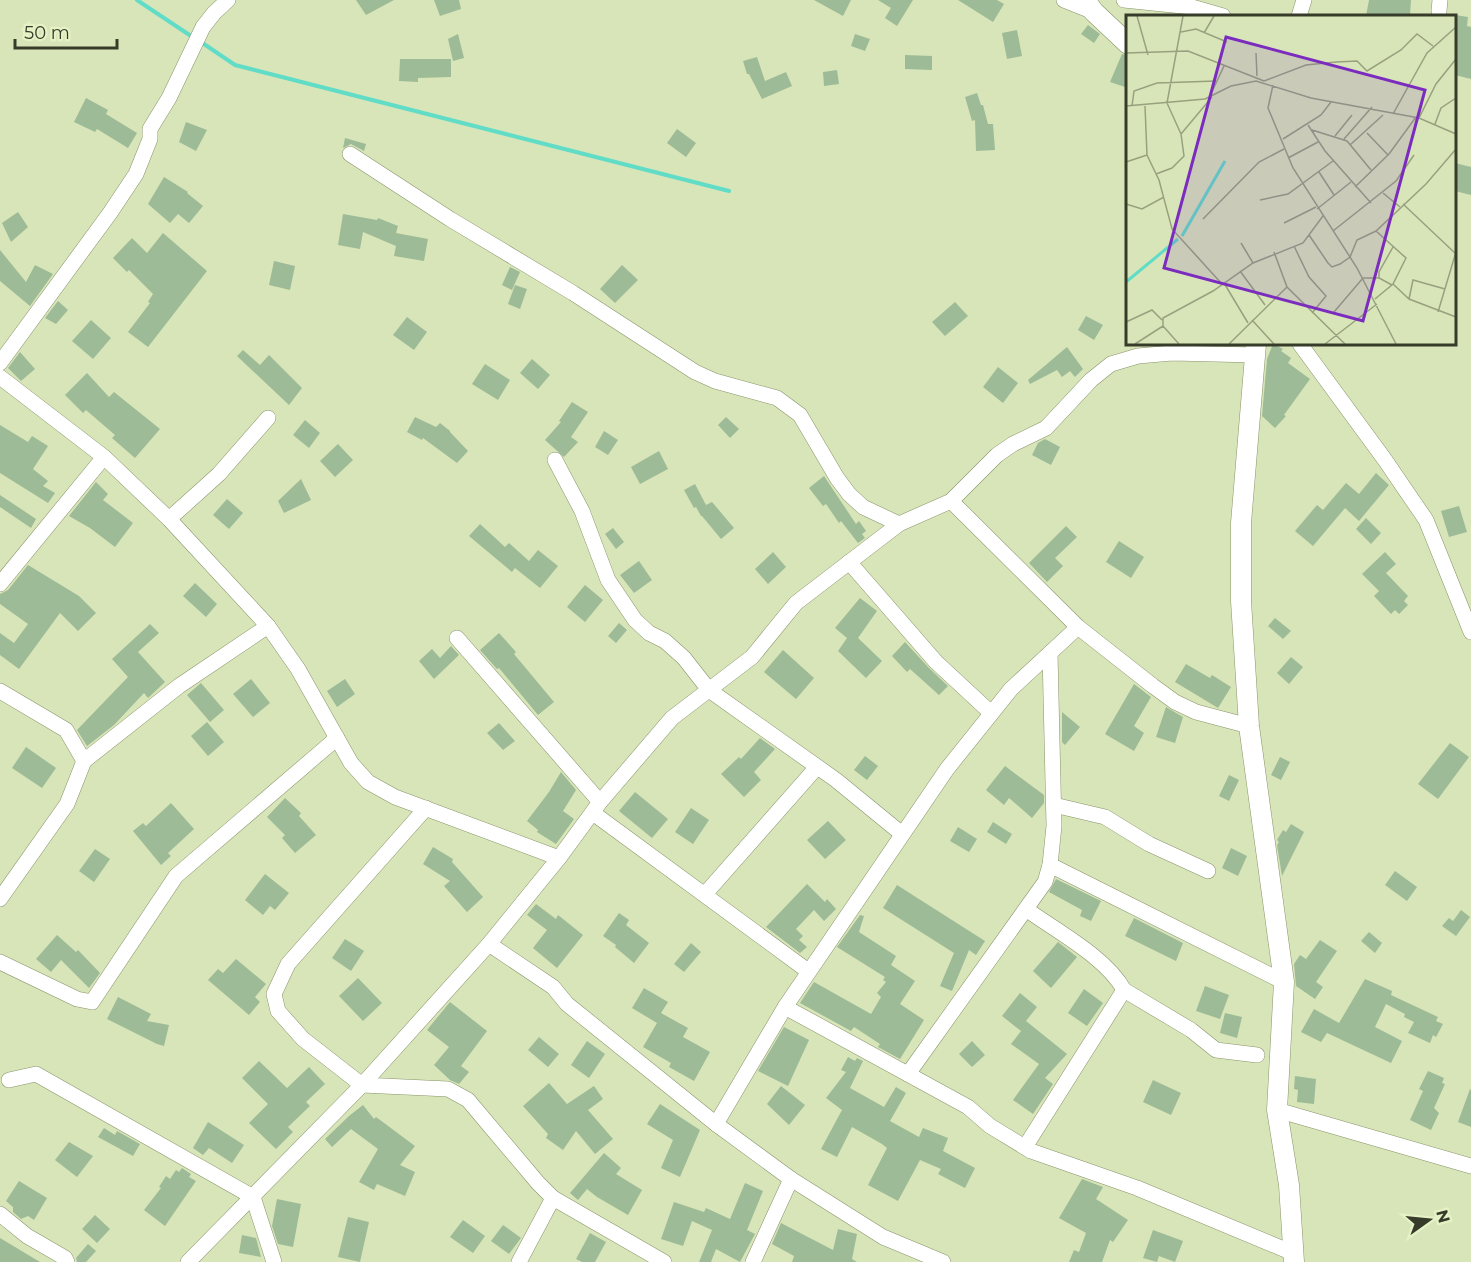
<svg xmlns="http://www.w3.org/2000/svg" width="1471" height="1262" viewBox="0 0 1471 1262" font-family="Montserrat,sans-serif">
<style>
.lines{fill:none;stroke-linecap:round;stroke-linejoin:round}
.stream{stroke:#61dcc7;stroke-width:4}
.building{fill:#9dbb97}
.minor-casing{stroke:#88946a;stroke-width:16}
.tertiary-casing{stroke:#88946a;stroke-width:21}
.minor{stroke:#fff;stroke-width:15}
.tertiary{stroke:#fff;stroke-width:20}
.inset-river{fill:none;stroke:#61dcc7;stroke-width:3}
.inset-road{fill:none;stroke:#98a17f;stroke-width:1.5}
.view{fill:#7b2cbf;fill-opacity:0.15;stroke:#7b2cbf;stroke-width:3}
.inset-edge{fill:none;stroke:#373c2a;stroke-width:3}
</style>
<rect width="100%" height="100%" fill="#d8e5b8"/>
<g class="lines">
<g class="stream">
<path d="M137,0L194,38"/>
<path d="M201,42L235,65L729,191"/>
</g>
</g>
<g class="building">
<path d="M356,0H394L366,15Z"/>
<path d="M434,0H459L461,9L440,16Z"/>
<path d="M814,0H851L843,16Z"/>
<path d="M878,0H913L897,26L885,18L891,8Z"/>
<path d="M958,0H997L1004,4L993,22Z"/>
<path d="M1369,0H1411L1410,16H1366Z"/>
<path d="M1455,15L1468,17L1467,26L1471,27V79L1455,75Z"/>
<path d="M1088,25L1100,34L1094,43L1081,34Z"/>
<path d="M1017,30L1022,56L1007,59L1002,33Z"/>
<path d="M458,34L464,58L453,61L448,39Z"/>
<path d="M855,34L870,39L865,51L851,46Z"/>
<path d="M1122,54L1128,56V88L1110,82Z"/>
<path d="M905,55L932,56V70L905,69Z"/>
<path d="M757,57L765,81L786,72L792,86L762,99L749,74H747L743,61Z"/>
<path d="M400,59H451V77L418,78V82L399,81Z"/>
<path d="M837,70L839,84L824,86L823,72Z"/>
<path d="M977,93L981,105H983L988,124H993L995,150L976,151L975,120L972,121L965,97Z"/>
<path d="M86,98L108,110L106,114L137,133L128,148L97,129L95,132L74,122Z"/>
<path d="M186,122L207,130L196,151L179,142Z"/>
<path d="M677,129L696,143L686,157L667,143Z"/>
<path d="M345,138L366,144L364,151L351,144L343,148Z"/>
<path d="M1455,163L1471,167V195L1455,191Z"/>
<path d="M164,177L188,192L187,193L203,206L189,223L178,214L170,223L148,204Z"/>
<path d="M18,212L28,227L11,242L2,223Z"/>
<path d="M343,214L377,220L378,218L398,226L396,233L428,239L424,261L394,256L396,246L363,232L360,249L338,245Z"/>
<path d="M163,233L207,271L148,347L128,332L150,303L148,302L153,294L129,270L127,272L113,258L132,238L147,253Z"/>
<path d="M0,250L26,282L35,265L53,274L30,306L0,281Z"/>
<path d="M274,261L295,266L290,290L269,285Z"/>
<path d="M622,265L638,280L615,303L600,289Z"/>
<path d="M510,267L520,272L512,290L502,285Z"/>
<path d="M515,285L527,289L520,309L508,304Z"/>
<path d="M58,301L68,310L56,324L45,318Z"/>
<path d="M955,302L968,316L945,336L932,322Z"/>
<path d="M1086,316L1103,325L1094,340L1078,330Z"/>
<path d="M407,317L427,332L414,350L393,335Z"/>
<path d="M91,320L111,338L93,359L72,341Z"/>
<path d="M1273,344L1283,349L1281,351L1291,358L1288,363L1310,379L1284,415L1286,416L1275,428L1262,416L1267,359Z"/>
<path d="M1067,347L1083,369L1075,377L1070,371L1062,377L1057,370L1030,384L1028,380Z"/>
<path d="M243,350L260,365L269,355L302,388L289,405L237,356Z"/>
<path d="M20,352L35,369L21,381L8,368Z"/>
<path d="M532,359L550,375L538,389L520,373Z"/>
<path d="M485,364L510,380L498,400L472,384Z"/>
<path d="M998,367L1018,383L1003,403L983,387Z"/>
<path d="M87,373L109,397L114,392L160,429L135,458L112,438L115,435L86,410L83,413L65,395Z"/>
<path d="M572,402L588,412L571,437L578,442L564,457L545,440L561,422L559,421Z"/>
<path d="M415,417L436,427L440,423L450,431V432L468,451L457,463L423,438L422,440L407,432Z"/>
<path d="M726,417L739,429L730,438L718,425Z"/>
<path d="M305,420L320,433L309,448L293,435Z"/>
<path d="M0,425L28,442L32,436L48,446L33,469L48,481L43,486L55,493L48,503L0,473Z"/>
<path d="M604,431L618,440L608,455L595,447Z"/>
<path d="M1045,439L1060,447L1051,465L1032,455L1038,443Z"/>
<path d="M338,444L353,460L335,477L320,461Z"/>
<path d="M659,451L668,469L640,484L631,467Z"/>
<path d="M1376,473L1389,485L1359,521L1345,508L1313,546L1295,531L1317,505L1323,510L1346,483L1359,494Z"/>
<path d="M824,476L856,524L859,521L866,531L862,534L865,538L858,543L841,521L839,523L826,504L823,506L809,488Z"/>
<path d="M301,479L311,500L284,513L278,501Z"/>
<path d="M96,482L108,494L103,500L133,523L115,547L90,528L69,516Z"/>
<path d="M695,484L706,505L712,502L734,528L721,539L702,516H701L696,507L694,508L684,490Z"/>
<path d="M0,495L36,519L31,528L0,507Z"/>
<path d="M227,499L243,513L229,529L213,515Z"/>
<path d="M1459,506L1467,532L1449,537L1441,511Z"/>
<path d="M1366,518L1381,533L1371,544L1356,529Z"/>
<path d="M480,524L505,547L509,543L529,561L538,550L558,566L540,588L515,568L512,572L469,536Z"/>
<path d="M1066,526L1077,537L1055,558L1063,566L1047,582L1029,563Z"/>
<path d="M613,528L624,542L616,549L605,534Z"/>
<path d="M1119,541L1144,557L1131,578L1106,562Z"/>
<path d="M773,552L786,567L768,584L755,569Z"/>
<path d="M1385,552L1396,564L1386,573L1408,596L1404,601L1408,605L1399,614L1395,610L1391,614L1374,596L1379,591L1362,574Z"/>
<path d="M639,561L652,580L634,593L620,575Z"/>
<path d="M28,565L79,596L96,613L78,631L60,613L19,669L0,655V633L14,643L28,624L0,604V594L8,590Z"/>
<path d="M195,583L217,604L206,617L183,596Z"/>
<path d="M585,585L603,600L585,622L567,607Z"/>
<path d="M860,598L877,611L858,638L882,661L866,678L838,651L847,638L835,628Z"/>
<path d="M1275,618L1291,631L1283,639L1268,626Z"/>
<path d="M619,623L627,630L616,643L608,636Z"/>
<path d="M150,624L159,633L138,652L165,682L148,698L144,693L114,725L87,746L77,730L128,677L112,659Z"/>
<path d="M499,633L516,652L514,654L554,702L538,715L499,668L497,669L480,650Z"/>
<path d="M905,642L929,668L948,686L939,695L910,669L907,672L892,656Z"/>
<path d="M451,646L459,655L434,679L419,661L432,649L440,658Z"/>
<path d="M783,650L814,678L796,699L764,672Z"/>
<path d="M1291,657L1303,667L1289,684L1277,673Z"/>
<path d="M1186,664L1210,678L1212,675L1231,687L1218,708L1175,682Z"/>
<path d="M251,679L270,703L253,717L233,694Z"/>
<path d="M345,679L355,694L337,707L327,691Z"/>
<path d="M201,683L224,710L210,722L187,695Z"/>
<path d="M1134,684L1151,697L1134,726L1144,733L1134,751L1105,734Z"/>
<path d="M1166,707L1183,717L1175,743L1156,737Z"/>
<path d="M1062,712L1080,727L1065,745L1062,742Z"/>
<path d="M207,722L224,742L208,756L191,736Z"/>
<path d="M499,723L515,741L503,750L487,733Z"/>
<path d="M760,738L775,749L754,772L761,780L744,797L721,774L739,757L741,759Z"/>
<path d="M1450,743L1469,757L1438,799L1418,784Z"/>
<path d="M26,747L56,768L42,788L12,768Z"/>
<path d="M865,756L878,766L867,780L854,770Z"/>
<path d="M1280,757L1290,762L1281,780L1271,775Z"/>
<path d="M1005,766L1044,795V803L1032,818L1009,798L1004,805L986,790Z"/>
<path d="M561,772L576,790L563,811L574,819L556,844L537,832L538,830L527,821L549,792Z"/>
<path d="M1229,775L1239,780L1229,801L1219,796Z"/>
<path d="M635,792L668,819L652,838L619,811Z"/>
<path d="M285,798L301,813L299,816L316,835L295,853L282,838L285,835L267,817Z"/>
<path d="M171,803L194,829L168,853L171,856L161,865L133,831L143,823L146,826Z"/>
<path d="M691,808L709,820L693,844L675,832Z"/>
<path d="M828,821L846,840L825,859L807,840Z"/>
<path d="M993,822L1012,834L1006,844L987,832Z"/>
<path d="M1291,824L1304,832L1282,876L1277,845L1279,842L1277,840L1283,830L1286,832Z"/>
<path d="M958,827L977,839L969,852L950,841Z"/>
<path d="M433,847L453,859L452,862L483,897L467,912L444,886L450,881L423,864Z"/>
<path d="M1231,848L1247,856L1238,876L1222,868Z"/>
<path d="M95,849L110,859L94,882L79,871Z"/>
<path d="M1395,871L1417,887L1407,901L1385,885Z"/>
<path d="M265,874L289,893L275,910L270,906L263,915L245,900Z"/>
<path d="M1056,879L1101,901L1091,921L1080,916L1082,910L1049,892Z"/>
<path d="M807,884L825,902L827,899L836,909L824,921L814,910L796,929L803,936L799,940L807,947L800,953L766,927Z"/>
<path d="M897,885L985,941L976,955L969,950L952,991L940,986L954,953L883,908Z"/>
<path d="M536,904L556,919L558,915L583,935L557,968L533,948L547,930L527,915Z"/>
<path d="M1461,910L1470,917L1456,936L1442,926L1449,918L1453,921Z"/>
<path d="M619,913L629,920L626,925L649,943L634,963L615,947L616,945L603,936Z"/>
<path d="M860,915L864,916L859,932L896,956L891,965L915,981L900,1004L924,1020L900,1059L878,1047L880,1044L854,1027L851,1031L800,1003L814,982L871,1014L881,997L877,993L886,982L883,980L885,977L837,947Z"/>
<path d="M1134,918L1183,943L1176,961L1125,936Z"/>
<path d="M1369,932L1382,943L1375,953L1361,941Z"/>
<path d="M57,935L76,952L78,950L100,973L89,988L61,960L51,972L36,959Z"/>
<path d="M345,939L364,951L351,971L332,958Z"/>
<path d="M1320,940L1337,951L1316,982L1323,987L1315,999L1296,986L1294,964L1300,955L1306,959Z"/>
<path d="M1058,942L1077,957L1051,988L1033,971Z"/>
<path d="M691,943L701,952L684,972L674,964Z"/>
<path d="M236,959L266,984L255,997L260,1002L249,1015L208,980L218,969L223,973Z"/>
<path d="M358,978L382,1003L363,1021L339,996Z"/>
<path d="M1365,979L1392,991L1391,995L1438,1017L1436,1021L1443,1024L1436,1037L1433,1035L1430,1043L1408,1033L1414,1022L1404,1017L1405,1014L1386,1004L1375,1027L1402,1041L1391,1063L1327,1033L1321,1042L1301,1032L1314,1009L1339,1023Z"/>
<path d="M1205,986L1229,995L1220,1019L1196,1011Z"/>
<path d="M644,988L668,1002L661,1013L688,1028L683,1037L710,1052L694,1081L669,1067L671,1063L643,1047L657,1023L632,1008Z"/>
<path d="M1084,989L1103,1003L1087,1026L1068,1013Z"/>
<path d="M1020,993L1037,1007L1026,1021L1067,1054L1045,1078L1053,1084L1033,1114L1013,1100L1039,1064L1011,1044L1021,1031L1002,1016Z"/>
<path d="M118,997L151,1014L147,1021L169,1025L164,1046L157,1044L107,1019Z"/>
<path d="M450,1002L487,1031L461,1066L469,1072L459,1084L450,1080L434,1065L449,1047L427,1030Z"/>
<path d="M1225,1013L1242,1017L1237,1038L1220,1033Z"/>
<path d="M784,1027L809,1040L788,1086L758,1071Z"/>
<path d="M539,1037L559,1054L548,1067L528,1050Z"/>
<path d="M587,1041L605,1054L589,1078L571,1065Z"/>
<path d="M972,1041L985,1055L972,1067L959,1054Z"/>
<path d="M848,1057L855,1061L857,1058L863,1061L850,1088L884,1107L896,1087L906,1093L890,1121L919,1137L923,1128L948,1138L943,1151L975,1168L965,1188L938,1174L941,1169L920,1160L898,1201L868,1185L887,1148L882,1144L852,1127L837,1157L821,1149L842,1110L826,1098L846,1072L841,1070Z"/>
<path d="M259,1061L287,1088L309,1067L325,1084L306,1102L310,1106L288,1127L293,1132L276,1149L249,1123L268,1104L242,1078Z"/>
<path d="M1428,1071L1444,1078L1442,1083L1445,1084L1434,1108L1439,1113L1431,1130L1410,1120L1423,1091L1419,1089Z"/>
<path d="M1295,1076L1316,1079L1314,1104L1297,1102L1298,1090L1294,1089Z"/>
<path d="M1153,1080L1181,1093L1171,1115L1143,1102Z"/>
<path d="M549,1083L567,1104L594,1086L603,1099L588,1110L613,1139L595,1154L576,1131L563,1150L546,1138L548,1134L523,1106Z"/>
<path d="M781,1086L805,1105L789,1125L767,1104Z"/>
<path d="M1470,1089L1471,1090V1127L1458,1122Z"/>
<path d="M660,1104L700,1130L680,1177L661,1168L673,1140L647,1124Z"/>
<path d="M363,1105L374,1119L376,1117L415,1146L400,1165L415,1172L405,1196L377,1184L374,1190L359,1182L378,1149L351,1129L332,1147L325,1139L349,1116Z"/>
<path d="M208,1122L244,1145L232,1163L209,1148L203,1155L193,1148Z"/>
<path d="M104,1128L115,1135L117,1131L140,1144L133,1156L98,1137Z"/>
<path d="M69,1142L93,1156L77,1177L55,1160Z"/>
<path d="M604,1153L621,1168L616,1174L642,1190L628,1215L597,1197L587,1189L578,1200L570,1193Z"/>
<path d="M182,1168L191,1174L189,1177L196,1181L165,1226L144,1210L161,1188L159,1187L166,1176L170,1179L176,1170L179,1172Z"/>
<path d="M1082,1179L1103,1187L1096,1199L1128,1220L1113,1242L1110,1240L1102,1262H1069L1074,1250L1079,1252L1086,1233L1059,1218Z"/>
<path d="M19,1181L47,1198L34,1220L28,1216L21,1219L13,1212V1207L6,1201Z"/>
<path d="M745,1183L763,1191L747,1230L755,1234L740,1262L716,1249L711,1262H699L712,1230L692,1221L683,1246L661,1239L674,1202L704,1212L706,1208L730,1219Z"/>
<path d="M277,1199L301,1204L293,1247L278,1244L272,1226Z"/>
<path d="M95,1215L110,1229L97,1243L82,1229Z"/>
<path d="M348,1217L369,1222L360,1262L338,1257Z"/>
<path d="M463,1220L485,1236L473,1253L450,1237Z"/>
<path d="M781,1223L833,1250L838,1229L857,1234L852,1259L857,1262H792L794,1256L772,1244Z"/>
<path d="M503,1225L521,1238L509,1254L491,1241Z"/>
<path d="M1153,1230L1183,1241L1175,1262L1159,1256L1157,1262L1143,1258Z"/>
<path d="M590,1233L606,1242L595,1262H582L576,1259Z"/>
<path d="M242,1235L256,1238L261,1257L239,1253Z"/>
<path d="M0,1238L40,1262H0Z"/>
<path d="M88,1244L96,1251L86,1262H77L76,1258Z"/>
</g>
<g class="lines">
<defs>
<g id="minor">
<path d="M1064,0L1094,12"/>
<path d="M1124,0L1192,7L1223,16"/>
<path d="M1439,11L1440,0"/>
<path d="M1299,16L1304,0"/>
<path d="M350,154L450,219L573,293L695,372L715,381L777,398L800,415L837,478L849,494L863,507L899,524"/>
<path d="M1300,344L1385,460L1426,520L1471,632"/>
<path d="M0,363L110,213L136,174L150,139V129L169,98L203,27L214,13L228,0"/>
<path d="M0,377L104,457L169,519L268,626L298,669L351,763L368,782L395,797L559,858"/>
<path d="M555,460L582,511L608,580L635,620L649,633L665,641L684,658L709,690L836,780L902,834"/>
<path d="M951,501L1078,627L1153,686L1175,702L1196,712L1249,726"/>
<path d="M169,519L219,474L268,418"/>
<path d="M849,562L936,662L991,713"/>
<path d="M0,584L104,457"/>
<path d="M457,638L600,802"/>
<path d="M0,691L66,730L84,761"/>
<path d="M1054,805L1105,817L1149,844L1208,871"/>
<path d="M426,808L288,964L274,994L278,1011L303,1039L362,1085L448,1089L468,1100L538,1183L553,1198L664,1262"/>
<path d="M593,813L808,971"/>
<path d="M1050,865L1284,982"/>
<path d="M705,894L817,767"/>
<path d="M0,899L67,804L84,761L179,686L268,626"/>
<path d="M1026,909C1056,931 1106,957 1124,990L1191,1030L1216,1050L1257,1055"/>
<path d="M489,944L553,987L567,1004L716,1124L791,1179L883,1237L943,1262"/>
<path d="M0,962L77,999L92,1002L176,876L337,738"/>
<path d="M785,1007L968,1107L990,1126L1031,1151L1137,1188L1293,1253"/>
<path d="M908,1074L1045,882L1050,865L1054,826L1050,653"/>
<path d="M9,1080L36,1074L253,1197L274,1262"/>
<path d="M1277,1110L1471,1166"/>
<path d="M716,1124L785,1007L947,769L1011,689L1078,627"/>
<path d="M1025,1147L1124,990"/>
<path d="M0,1214L27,1236L65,1258L67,1262"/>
<path d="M188,1262L362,1085L489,944L559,858L600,802L672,718L752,657L796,603L899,524L951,501L997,455L1013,444L1046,428L1091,380L1111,364L1138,356L1172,353L1255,355"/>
<path d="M519,1262L553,1198"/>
<path d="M753,1262L791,1179"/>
</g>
<g id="tertiary">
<path d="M1085,0L1094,12L1128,44"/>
<path d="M1256,344L1241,523V601L1249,726L1284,982L1277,1110L1289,1185L1294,1262"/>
</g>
</defs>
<use href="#minor" class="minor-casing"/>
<use href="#tertiary" class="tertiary-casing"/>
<use href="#minor" class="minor"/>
<use href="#tertiary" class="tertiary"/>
</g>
<g transform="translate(1126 15)">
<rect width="330" height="330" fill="#d8e5b8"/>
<path class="inset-river" d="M56,221L99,146M0,267L52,224"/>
<path class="inset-road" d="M11,1L22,40M55,17L70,14L101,27M78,18L88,1M0,38L62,36L138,66M130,38L131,61M138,66L180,50L210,47L231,46L241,56L275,35L291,19L307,31M147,70L142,93L167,153L231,253L270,329M83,83L98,51M0,91L79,84L105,71L130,66L185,83L293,103L330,119M6,91L8,76L31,68L90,66M19,91L21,140L33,165L46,214L96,269M267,99L301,38L330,12M293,103L310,69L330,44M309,109L315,93L330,83M182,110L199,136L245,188M186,115L221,126L245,155M241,118L262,140M55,119L41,88L57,1M209,121L226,100M157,124L195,100L205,87M218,124L246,92M224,130L257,100M162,143L192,127M0,147L21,140M193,157L208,180M30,159L46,153L58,141L55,119L86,82M229,172L263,139L290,102M257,178L274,192M134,185L162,179L207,146M0,189L16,194L38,182M277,189L330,239M191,194L225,167M77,204L133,147L158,134M158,208L190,192M207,216L270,166L288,140M183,220L202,248L206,252L214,249L224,242L231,225L250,216L300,169L330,134M115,228L127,248M168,231L183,262L200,281L186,298M148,237L161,272L219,329M114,256L139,290M98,268L122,308M267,269L283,284L330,302M266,270L253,263V257L267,232M249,284L267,269L280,243L250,216M283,284L287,265L319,274M208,297L237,263H253M312,297L330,237M126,305L148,329M0,307L26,295L36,305M9,329L37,311M53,329L37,311V303L87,276L127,248L177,228L197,201M103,329L161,272M199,329L251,289"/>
<path class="view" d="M100,22L299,75L237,306L38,253Z"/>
<rect width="330" height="330" class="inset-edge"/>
</g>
<g transform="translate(1429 1220) rotate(75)" stroke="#e5f2c5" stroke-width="4.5" paint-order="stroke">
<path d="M0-4.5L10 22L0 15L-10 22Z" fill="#373c2a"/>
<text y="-9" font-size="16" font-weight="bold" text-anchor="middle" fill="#373c2a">N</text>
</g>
<path d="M15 39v9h102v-9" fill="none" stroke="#373c2a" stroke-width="3"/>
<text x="24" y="39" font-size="18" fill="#373c2a" stroke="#e5f2c5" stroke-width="4.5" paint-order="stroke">50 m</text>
</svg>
